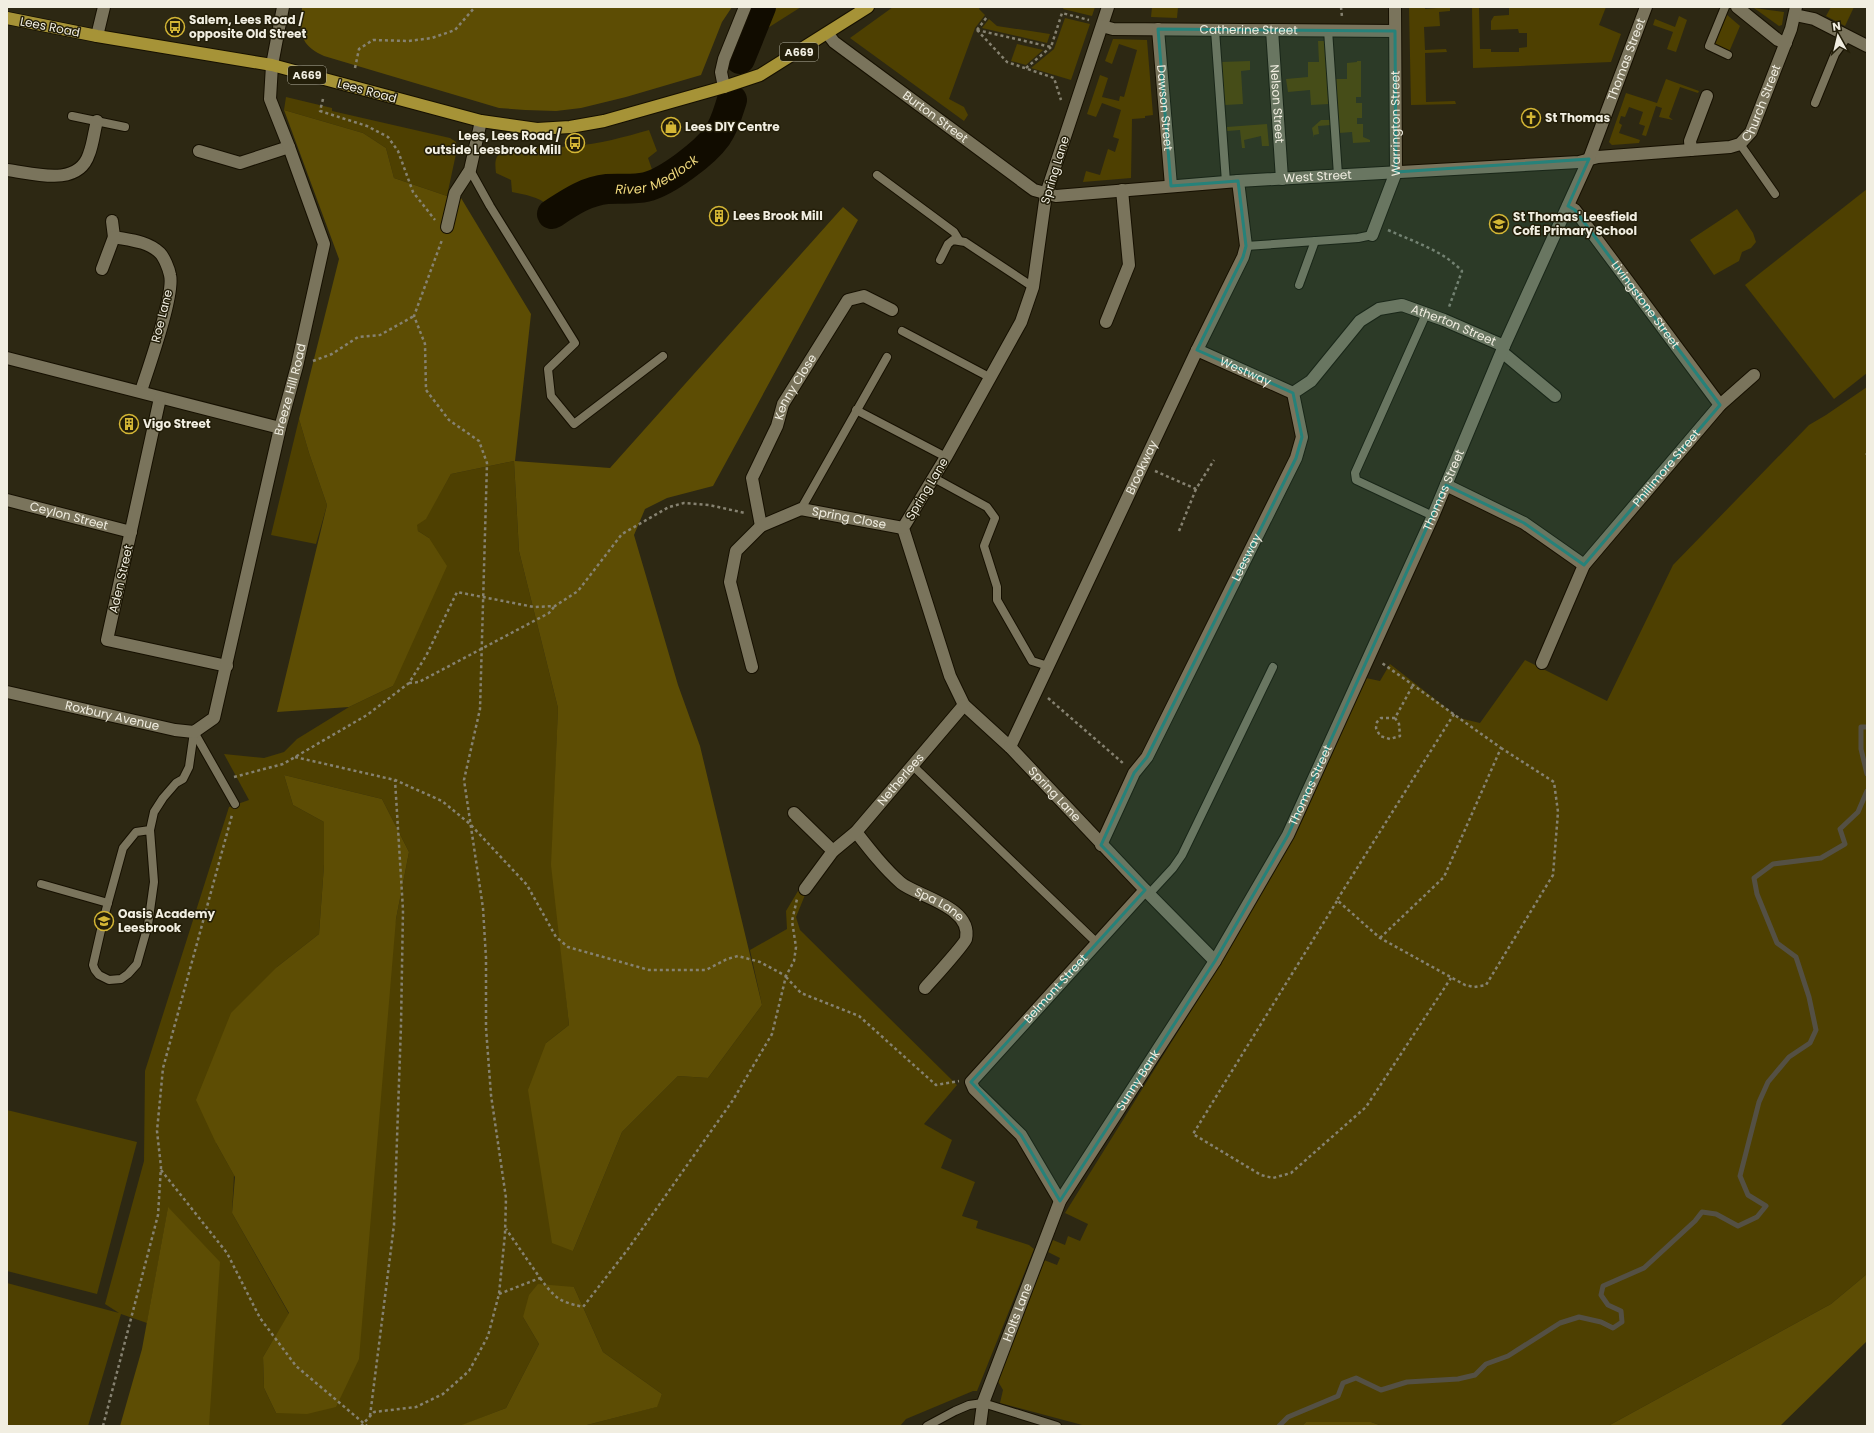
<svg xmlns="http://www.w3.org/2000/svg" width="1874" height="1433" viewBox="0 0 1874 1433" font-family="Poppins,sans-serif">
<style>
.green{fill:#4e4001;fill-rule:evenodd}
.forest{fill:#5d4d04}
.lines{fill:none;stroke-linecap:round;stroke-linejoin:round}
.stream{stroke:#545044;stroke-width:5}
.river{stroke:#110c00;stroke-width:30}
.lane-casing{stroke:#161000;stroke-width:10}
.street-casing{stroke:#161000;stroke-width:14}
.secondary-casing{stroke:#161000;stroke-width:14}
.primary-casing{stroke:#161000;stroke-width:14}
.path{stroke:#868271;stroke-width:2.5;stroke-dasharray:3 3;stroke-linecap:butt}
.lane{stroke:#7a745c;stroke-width:8}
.street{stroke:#7a745c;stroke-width:12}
.secondary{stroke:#7a745c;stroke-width:12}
.primary{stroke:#a69337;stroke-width:12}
.marked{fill:#26827a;fill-opacity:0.2;stroke:#26827a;stroke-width:3;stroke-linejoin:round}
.labels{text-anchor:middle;stroke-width:3;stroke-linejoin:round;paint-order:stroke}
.shield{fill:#231e09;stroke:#b3b0a0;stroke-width:1}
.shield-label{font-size:11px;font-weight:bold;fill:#f1eee1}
.poi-label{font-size:12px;font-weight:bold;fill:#f1eee1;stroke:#231e09;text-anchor:start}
.street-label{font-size:12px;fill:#f1eee1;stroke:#231e09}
.water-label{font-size:13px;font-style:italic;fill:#efd87c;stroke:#231e09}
</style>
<rect width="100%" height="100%" fill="#2d2813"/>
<g class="green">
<path d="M771,7H801L763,31Z"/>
<path d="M893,7H980L979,9L985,15L975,28L949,99L964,107L968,115L964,121L850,38Z"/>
<path d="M1064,7H1095L1092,16L1063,9Z"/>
<path d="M1152,7H1178L1177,18L1151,17Z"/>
<path d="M1409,7H1425V9L1450,7V11L1439,12L1440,26L1424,27L1425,50L1446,49L1447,52L1425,53L1426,102L1455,101L1456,104L1411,105Z"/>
<path d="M1472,7H1479L1480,49H1491V52H1519V48L1527,47V33H1519L1518,29L1491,30V21L1494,16L1509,15V7H1606L1599,25L1621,34L1611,62L1473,68Z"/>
<path d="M1831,7H1854L1845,26L1826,16Z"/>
<path d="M1754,8L1784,12L1782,25L1779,26Z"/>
<path d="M1726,14L1740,26L1729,52L1713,45Z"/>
<path d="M1679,16L1687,20L1676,52L1667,49L1673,32L1653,25L1655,19L1675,27Z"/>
<path d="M1065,18L1090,24L1071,80L1031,68L1054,49Z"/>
<path d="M989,19L997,26L1050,34L1047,43L982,28Z"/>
<path d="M1113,39L1147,40L1153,115L1145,116V118L1132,119L1131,178L1083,182L1086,171L1100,175L1108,149L1115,152L1119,139L1113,137L1121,110L1102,103L1096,117L1087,114L1100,75L1108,78L1102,97L1119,101L1120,96L1124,97L1137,50L1119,44L1112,64L1105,61Z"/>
<path d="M1318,41H1325L1329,104L1311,105L1310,90L1288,92L1286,79L1308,77V62H1319Z"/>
<path d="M1017,44L1043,50L1026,65L1011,61Z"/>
<path d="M1250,61V70L1241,71L1243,104L1225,105L1221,62Z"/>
<path d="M1357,61H1361V97H1356V103H1362V118H1357V124H1363V137L1370,140V142L1353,143L1352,132L1339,133L1336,79H1347V63L1357,62Z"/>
<path d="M1666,79L1699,91L1698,93L1680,87L1669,117L1673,120L1659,117L1662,108L1656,106L1646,136L1642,135L1645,126L1639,124L1643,112L1629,107L1625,117L1621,116L1619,123L1622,125L1619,133L1640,140L1639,143L1612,145L1609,142L1626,93L1657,103Z"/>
<path d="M286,97L332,108V111L450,138L456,142L457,149L447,196L394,178L386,148L363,133L284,110Z"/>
<path d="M1321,120H1331V125L1318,126L1319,134L1314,135V138L1312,128Z"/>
<path d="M1267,124L1269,146H1262L1261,136L1244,140L1245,148H1242L1240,130L1227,131V127Z"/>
<path d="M649,130L657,151L648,158L654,175C629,189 613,182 588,187C573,189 561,199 549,206C538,196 525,195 512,192L511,180L496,173C495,164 494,156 503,151C512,146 559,148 573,146C599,144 625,137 649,130Z"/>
<path d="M1867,189V373L1834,399L1745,285Z"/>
<path d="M1737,209L1753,233L1756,242L1751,248L1742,252L1739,261L1714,275L1690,240Z"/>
<path d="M1867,387V1274L1831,1304L1608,1426H1382L1371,1422H1306L1302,1426H1086L1000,1403L1003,1390L996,1378L1044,1260L1057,1265L1060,1258L1048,1252L1053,1240L1065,1245L1068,1236L1080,1241L1088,1224L1065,1213L1227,953L1299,827L1366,678L1380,681L1390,664L1459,718L1480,723L1525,660L1607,701L1673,565L1809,425L1826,415Z"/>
<path d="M299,419L309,453L327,505L316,544L271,535Z"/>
<path d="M514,461L519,551L558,708L552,860L569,1025L546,1043L573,1251L622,1132L678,1076L708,1078L762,1005L750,950L787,929L786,911L798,891L805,895L796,917L800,930L957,1085L924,1124L952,1140L941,1168L975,1182L962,1216L978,1221L976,1228L1029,1245L1034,1249L977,1391H973L906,1419L900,1426H583L656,1407L662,1394L603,1352L574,1287L523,1317L539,1344L506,1408L463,1425L459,1426H209L168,1208L147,1323L121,1314L88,1426H7V1283L119,1313L105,1304L144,1161L145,1071L229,807L249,800L224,754L264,758L284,752L297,739L349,707L393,686L429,538L418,531L416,525L426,518L451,474ZM284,775L382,799L409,852L396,919L276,1413L264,1388L263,1357L289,1314L232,1213L234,1175L216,1143L277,967L319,934L324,865V822L293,805Z"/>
<path d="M7,1110L137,1142L97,1294L7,1271Z"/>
</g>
<g class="forest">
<path d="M302,7H732L722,22L701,75L626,97L581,108L556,111L525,110L499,108L324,56C298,44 301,33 302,7Z"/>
<path d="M284,110L363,133L386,148L394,178L447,196L461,198L531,314L515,461L610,468L843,207L858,220L713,486L667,498L645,509L634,535L678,685L700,746L762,1005L708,1078L678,1076L622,1132L573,1251L552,1243L528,1090L546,1043L569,1025L551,865L558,708L519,551L514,461L451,474L426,519L417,525L418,531L429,538L447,566L393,686L349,707L277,712L327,505L309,453L299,419L339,259Z"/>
<path d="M284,775L382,799L409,852L396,919L359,1359L336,1407L307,1414L276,1413L264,1388L263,1357L289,1313L232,1213L235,1177L216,1143L196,1100L231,1013L277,967L319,934L324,865V822L293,805Z"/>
<path d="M168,1207L220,1262L209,1426H120L142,1349Z"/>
<path d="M1867,1274V1341L1780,1426H1608L1831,1304Z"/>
<path d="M538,1284L574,1287L603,1352L662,1394L657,1407L583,1426H459L506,1408L539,1344L523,1317L529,1295Z"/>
<path d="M1306,1422H1371L1382,1426H1302Z"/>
</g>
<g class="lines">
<g class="stream">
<path d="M1867,727H1861V749L1867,774"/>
<path d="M1279,1426L1288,1417L1338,1396L1343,1383L1356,1378L1381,1390L1407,1382L1458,1379L1475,1375L1486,1364L1508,1356L1560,1323L1579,1317L1601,1322L1613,1328L1622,1322L1621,1311L1608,1305L1601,1295L1603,1286L1644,1268L1695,1221L1702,1212L1716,1214L1738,1226L1757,1217L1766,1206L1748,1195L1740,1176L1759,1102L1768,1082L1789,1057L1810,1043L1816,1030L1809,997L1796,957L1777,943L1757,894L1754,878L1773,864L1821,858L1845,844L1840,829L1858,812L1867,791"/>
</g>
<g class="river">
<path d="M740,59L761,7"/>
<path id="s1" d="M552,214C569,203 586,191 607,189C620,188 633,190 646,187C667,182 705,153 717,136C725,125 728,112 732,100"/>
</g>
<defs>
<g id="lane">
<path d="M1725,7L1709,46L1728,55"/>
<path d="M1215,30L1226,182"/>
<path d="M1328,30L1338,175"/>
<path d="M1815,103L1835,54L1848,36"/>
<path d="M72,116L125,127"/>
<path d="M1740,144L1775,194"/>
<path d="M470,170L490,206L575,343L548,369L551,396L574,424L663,356"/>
<path d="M877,175L954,232L959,240"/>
<path d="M1246,246L1358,238L1372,235"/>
<path d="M940,260L948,244L953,240L965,242L1033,287"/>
<path d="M1299,285L1315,241"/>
<path d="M1426,314L1355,473L1356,480L1433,516"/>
<path d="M902,331L991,378"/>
<path d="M856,410L946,457"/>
<path d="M934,478L987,507L995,518L984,546L997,587V600L1032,661L1048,666"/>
<path d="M801,509L887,357"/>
<path d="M194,732L235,804"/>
<path d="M913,766L1097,943"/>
<path d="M150,830L136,832L123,848L104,917L93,965L95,970L99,975L109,980L121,979L128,974L137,964L148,925L154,882L150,830L154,812L163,798L176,783L183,779L189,767L194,732"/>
<path d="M41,884L108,903"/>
<path d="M1149,894L1173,868L1182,855L1273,667"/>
<path d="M927,1426L955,1411L969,1405L983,1403L1057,1426"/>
</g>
<g id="street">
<path id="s2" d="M1108,7L1046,194L1033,287L1021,322L946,457L903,528L950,676L964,705L1010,747L1149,894L1215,961"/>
<path d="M1737,7L1778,40L1786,43"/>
<path d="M1795,15L1814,19L1867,46"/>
<path id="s3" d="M1102,26L1113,29L1395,31"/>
<path id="s4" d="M1158,29L1171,186"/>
<path id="s5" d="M1272,30L1282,179"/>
<path id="s6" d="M828,34L834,42L1034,190L1056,196L1238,181L1579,162L1598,157L1730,147L1740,144L1751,132L1791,29L1796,7"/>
<path d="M97,36L104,7"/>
<path d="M724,87L721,72L724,59L745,7"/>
<path d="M1691,150L1690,141L1707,96"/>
<path d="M199,151L240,163L289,147"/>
<path d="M7,170C33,173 78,188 89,154C93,144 94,132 97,121"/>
<path id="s7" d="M1568,206L1575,210L1720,405"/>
<path d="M112,221L114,237"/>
<path d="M447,227L455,193L470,170L481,121"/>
<path id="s8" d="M1372,235L1396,172L1395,7"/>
<path d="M102,269L114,237C129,240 148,241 160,253C164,257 169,269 170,275C175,294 148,369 141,391"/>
<path d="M1106,322L1129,265L1122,190"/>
<path id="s9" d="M1197,350L1293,393"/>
<path d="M1502,352L1555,396"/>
<path d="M7,358L280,428"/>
<path d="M160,398L107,640L227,666"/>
<path d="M1446,485L1524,523L1584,565"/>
<path id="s10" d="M7,500L131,532"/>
<path id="s11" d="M761,526L752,478L777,426L783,404L848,300L864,296L892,310"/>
<path id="s12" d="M1542,663L1584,565L1720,405L1754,375"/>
<path id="s13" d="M752,667L730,582L736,551L761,526L801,509L903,528"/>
<path id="s14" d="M7,692L175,730L194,732L214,718L280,428L297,366L324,244L289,147L270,99L272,65"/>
<path id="s15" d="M1010,747L1197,350L1243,257L1246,246L1238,181"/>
<path d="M794,813L833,851"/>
<path id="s16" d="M856,832C870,850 884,868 901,883C917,896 973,907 966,939C964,945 932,980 925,988"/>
<path id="s17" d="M1101,845L1134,773L1147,757L1296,458L1302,437L1293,393L1311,381L1360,321L1379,309L1402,305L1444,320L1504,346"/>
<path id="s18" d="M805,889L833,851L856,832L964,705"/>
<path id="s19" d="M1060,1201L1021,1135L974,1089L971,1082L1145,890"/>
<path id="s20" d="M980,1426L983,1403L1060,1201L1215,961L1288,835L1433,516L1504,346L1589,159L1646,7"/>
</g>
<path id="secondary" d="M272,65L283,7"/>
<path id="primary" d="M7,18L97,36L272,65L481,121L537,129L570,127L604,121L724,87L760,75L868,7"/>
</defs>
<use href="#lane" class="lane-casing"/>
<use href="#street" class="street-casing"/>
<use href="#secondary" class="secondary-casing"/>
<use href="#primary" class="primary-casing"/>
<g class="path">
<path d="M1341,7L1342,17"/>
<path d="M977,30L1007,62L1054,78L1061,100"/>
<path d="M977,30L1051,47L1062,13L1089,20"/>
<path d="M977,30L987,17"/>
<path d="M355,68L359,49L373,40L408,41L432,38L455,30L475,7"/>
<path d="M1026,68L1051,47"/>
<path d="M323,99L320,111L367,126L388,137L398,151L413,192L435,220"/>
<path d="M1388,230C1414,242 1442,250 1462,271L1449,307"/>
<path d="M313,361L332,354L358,337L380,335L414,316"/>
<path d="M1866,455L1867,454"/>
<path d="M1155,471L1196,489L1214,460"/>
<path d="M1179,531L1196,489"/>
<path d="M409,683L419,682L549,613L554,607"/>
<path d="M1048,698L1124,764"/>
<path d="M1454,714L1337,900L1380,938L1465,985L1474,987L1486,985L1553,875L1558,812L1554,782L1501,748"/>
<path d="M1395,718H1381L1377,722L1376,728L1380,736L1390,739L1400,736L1399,724L1395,718L1413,685"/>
<path d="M295,757L395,780L442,801L470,824L527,885L556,937L568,947L649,970H706L727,959L738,956L760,962L786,976L794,961L796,947L792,921L797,899"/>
<path d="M234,777L283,764L367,715L409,683L426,656L457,592L534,607L555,606L578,591L622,534L669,507L684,503L709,505L745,513"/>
<path d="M1337,901L1193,1134L1261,1175L1273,1178L1291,1173L1366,1107L1451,978"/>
<path d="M1380,938L1444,877L1501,748L1382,663"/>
<path d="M786,977L801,993L859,1016L936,1085L959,1081"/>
<path d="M161,1170L227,1253L260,1318L296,1366L367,1426"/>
<path d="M540,1278C556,1299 558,1301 583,1307L628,1249L733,1100L772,1034L786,976"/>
<path d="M499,1294L540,1278L506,1229"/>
<path d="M370,1416L394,1225L401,1025L403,910L395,780"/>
<path d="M103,1426L158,1215L161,1167L157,1131L163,1068L232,815"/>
<path d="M361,1426L374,1412L416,1407L443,1394L469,1371L488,1336L499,1294L505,1234L506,1198L491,1095L486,1028V958L483,908L464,780L480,709L487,463L479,441L449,420L426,390L425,344L414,316L442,240"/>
</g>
<use href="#lane" class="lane"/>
<use href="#street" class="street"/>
<use href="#secondary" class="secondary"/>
<use href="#primary" class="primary"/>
</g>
<path class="marked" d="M1158,29L1395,31L1396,172L1589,159L1568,206L1575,210L1720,405L1584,565L1524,523L1446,485L1288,835L1215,961L1060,1201L1021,1135L971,1082L1145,890L1101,845L1134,773L1147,757L1296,458L1302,437L1293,393L1197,350L1243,257L1246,246L1238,181L1171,186Z"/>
<defs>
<symbol id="bus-ring" viewBox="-11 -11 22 22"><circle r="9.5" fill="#231e09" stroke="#d4b635" stroke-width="1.5"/><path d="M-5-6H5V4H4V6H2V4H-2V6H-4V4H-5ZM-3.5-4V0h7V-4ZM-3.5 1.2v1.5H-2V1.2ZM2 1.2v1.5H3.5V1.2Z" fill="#d4b635"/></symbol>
<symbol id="church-ring" viewBox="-11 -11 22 22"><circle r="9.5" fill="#231e09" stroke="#d4b635" stroke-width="1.5"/><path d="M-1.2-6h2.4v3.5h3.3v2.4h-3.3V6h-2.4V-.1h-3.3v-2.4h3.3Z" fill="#d4b635"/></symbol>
<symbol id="shop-ring" viewBox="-11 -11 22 22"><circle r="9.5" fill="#231e09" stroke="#d4b635" stroke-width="1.5"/><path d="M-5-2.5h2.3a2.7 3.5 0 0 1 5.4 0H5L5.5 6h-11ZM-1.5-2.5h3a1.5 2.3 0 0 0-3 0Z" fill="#d4b635"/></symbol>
<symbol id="building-ring" viewBox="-11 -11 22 22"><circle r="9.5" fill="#231e09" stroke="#d4b635" stroke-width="1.5"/><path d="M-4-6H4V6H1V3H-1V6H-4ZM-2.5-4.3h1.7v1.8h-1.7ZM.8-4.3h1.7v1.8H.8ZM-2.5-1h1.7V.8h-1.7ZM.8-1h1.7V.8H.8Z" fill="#d4b635"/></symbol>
<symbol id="school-ring" viewBox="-11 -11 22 22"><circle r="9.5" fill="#231e09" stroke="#d4b635" stroke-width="1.5"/><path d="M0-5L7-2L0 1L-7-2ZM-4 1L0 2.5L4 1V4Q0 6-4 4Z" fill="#d4b635"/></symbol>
</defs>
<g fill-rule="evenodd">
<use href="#bus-ring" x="164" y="16" width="22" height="22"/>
<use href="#church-ring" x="1520" y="107" width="22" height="22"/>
<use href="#shop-ring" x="660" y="116" width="22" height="22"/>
<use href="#bus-ring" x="564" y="132" width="22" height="22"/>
<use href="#building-ring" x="708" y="205" width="22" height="22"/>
<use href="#school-ring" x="1488" y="213" width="22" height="22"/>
<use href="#building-ring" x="118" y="413" width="22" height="22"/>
<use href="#school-ring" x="93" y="910" width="22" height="22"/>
</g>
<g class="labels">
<g class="shield">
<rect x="780" y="43" width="38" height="18" rx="3"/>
<rect x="288" y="66" width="38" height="18" rx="3"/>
</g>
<g class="shield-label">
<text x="799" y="56">A669</text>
<text x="307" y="79">A669</text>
</g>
<g class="poi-label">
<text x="189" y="24">Salem, Lees Road /<tspan x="189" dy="14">opposite Old Street</tspan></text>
<text x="1545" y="122">St Thomas</text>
<text x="685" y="131">Lees DIY Centre</text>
<text x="561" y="140" text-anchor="end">Lees, Lees Road /<tspan x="561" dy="14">outside Leesbrook Mill</tspan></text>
<text x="733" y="220">Lees Brook Mill</text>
<text x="1513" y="221">St Thomas' Leesfield<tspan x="1513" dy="14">CofE Primary School</tspan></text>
<text x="143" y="428">Vigo Street</text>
<text x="118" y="918">Oasis Academy<tspan x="118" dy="14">Leesbrook</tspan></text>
</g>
<g class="street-label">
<text transform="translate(50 27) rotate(11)" y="4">Lees Road</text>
<text dy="4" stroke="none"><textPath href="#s3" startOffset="147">Catherine Street</textPath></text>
<text dy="4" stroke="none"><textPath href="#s20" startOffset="1517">Thomas Street</textPath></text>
<text transform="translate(367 91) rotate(15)" y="4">Lees Road</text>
<text dy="4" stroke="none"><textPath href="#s6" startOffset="1015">Church Street</textPath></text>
<text dy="4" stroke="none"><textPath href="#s5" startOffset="74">Nelson Street</textPath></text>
<text dy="4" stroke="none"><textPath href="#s4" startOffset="79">Dawson Street</textPath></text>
<text dy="4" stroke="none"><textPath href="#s6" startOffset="136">Burton Street</textPath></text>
<text dy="4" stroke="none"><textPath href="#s8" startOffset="116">Warrington Street</textPath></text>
<text transform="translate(1055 170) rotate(-73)" y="4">Spring Lane</text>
<text dy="4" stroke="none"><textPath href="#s6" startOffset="544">West Street</textPath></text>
<text dy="4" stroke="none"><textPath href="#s7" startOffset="126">Livingstone Street</textPath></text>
<text transform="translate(162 316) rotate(-76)" y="4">Roe Lane</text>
<text dy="4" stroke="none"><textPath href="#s17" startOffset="701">Atherton Street</textPath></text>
<text dy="4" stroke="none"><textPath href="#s9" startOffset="53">Westway</textPath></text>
<text dy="4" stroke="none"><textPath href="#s11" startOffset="150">Kenny Close</textPath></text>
<text dy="4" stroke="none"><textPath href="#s14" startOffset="553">Breeze Hill Road</textPath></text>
<text dy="4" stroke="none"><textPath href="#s15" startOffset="309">Brookway</textPath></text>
<text dy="4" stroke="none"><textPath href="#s12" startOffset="234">Phillimore Street</textPath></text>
<text transform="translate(927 489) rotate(-59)" y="4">Spring Lane</text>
<text dy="4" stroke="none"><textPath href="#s20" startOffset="1049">Thomas Street</textPath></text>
<text dy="4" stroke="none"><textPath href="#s10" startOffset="64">Ceylon Street</textPath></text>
<text dy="4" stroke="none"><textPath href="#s13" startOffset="247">Spring Close</textPath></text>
<text dy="4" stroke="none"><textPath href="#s17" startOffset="323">Leesway</textPath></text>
<text transform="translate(121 579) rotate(-77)" y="4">Aden Street</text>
<text dy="4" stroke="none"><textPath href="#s14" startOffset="108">Roxbury Avenue</textPath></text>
<text dy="4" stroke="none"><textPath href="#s18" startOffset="146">Netherlees</textPath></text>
<text dy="4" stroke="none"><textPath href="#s20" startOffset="725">Thomas Street</textPath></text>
<text dy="4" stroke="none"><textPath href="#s2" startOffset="880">Spring Lane</textPath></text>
<text dy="4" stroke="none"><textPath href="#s16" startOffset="112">Spa Lane</textPath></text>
<text dy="4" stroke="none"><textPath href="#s19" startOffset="276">Belmont Street</textPath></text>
<text dy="4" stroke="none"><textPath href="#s20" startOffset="383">Sunny Bank</textPath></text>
<text dy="4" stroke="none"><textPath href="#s20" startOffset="120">Holts Lane</textPath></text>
</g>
<g class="water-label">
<text dy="5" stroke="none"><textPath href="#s1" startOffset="114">River Medlock</textPath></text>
</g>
</g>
<rect width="1874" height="1433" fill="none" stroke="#f1eee1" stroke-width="16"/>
<g transform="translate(1838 36) rotate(352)" stroke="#231e09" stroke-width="3" paint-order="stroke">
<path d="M0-3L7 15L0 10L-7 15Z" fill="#f1eee1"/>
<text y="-6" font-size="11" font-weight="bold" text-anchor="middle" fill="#f1eee1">N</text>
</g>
</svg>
